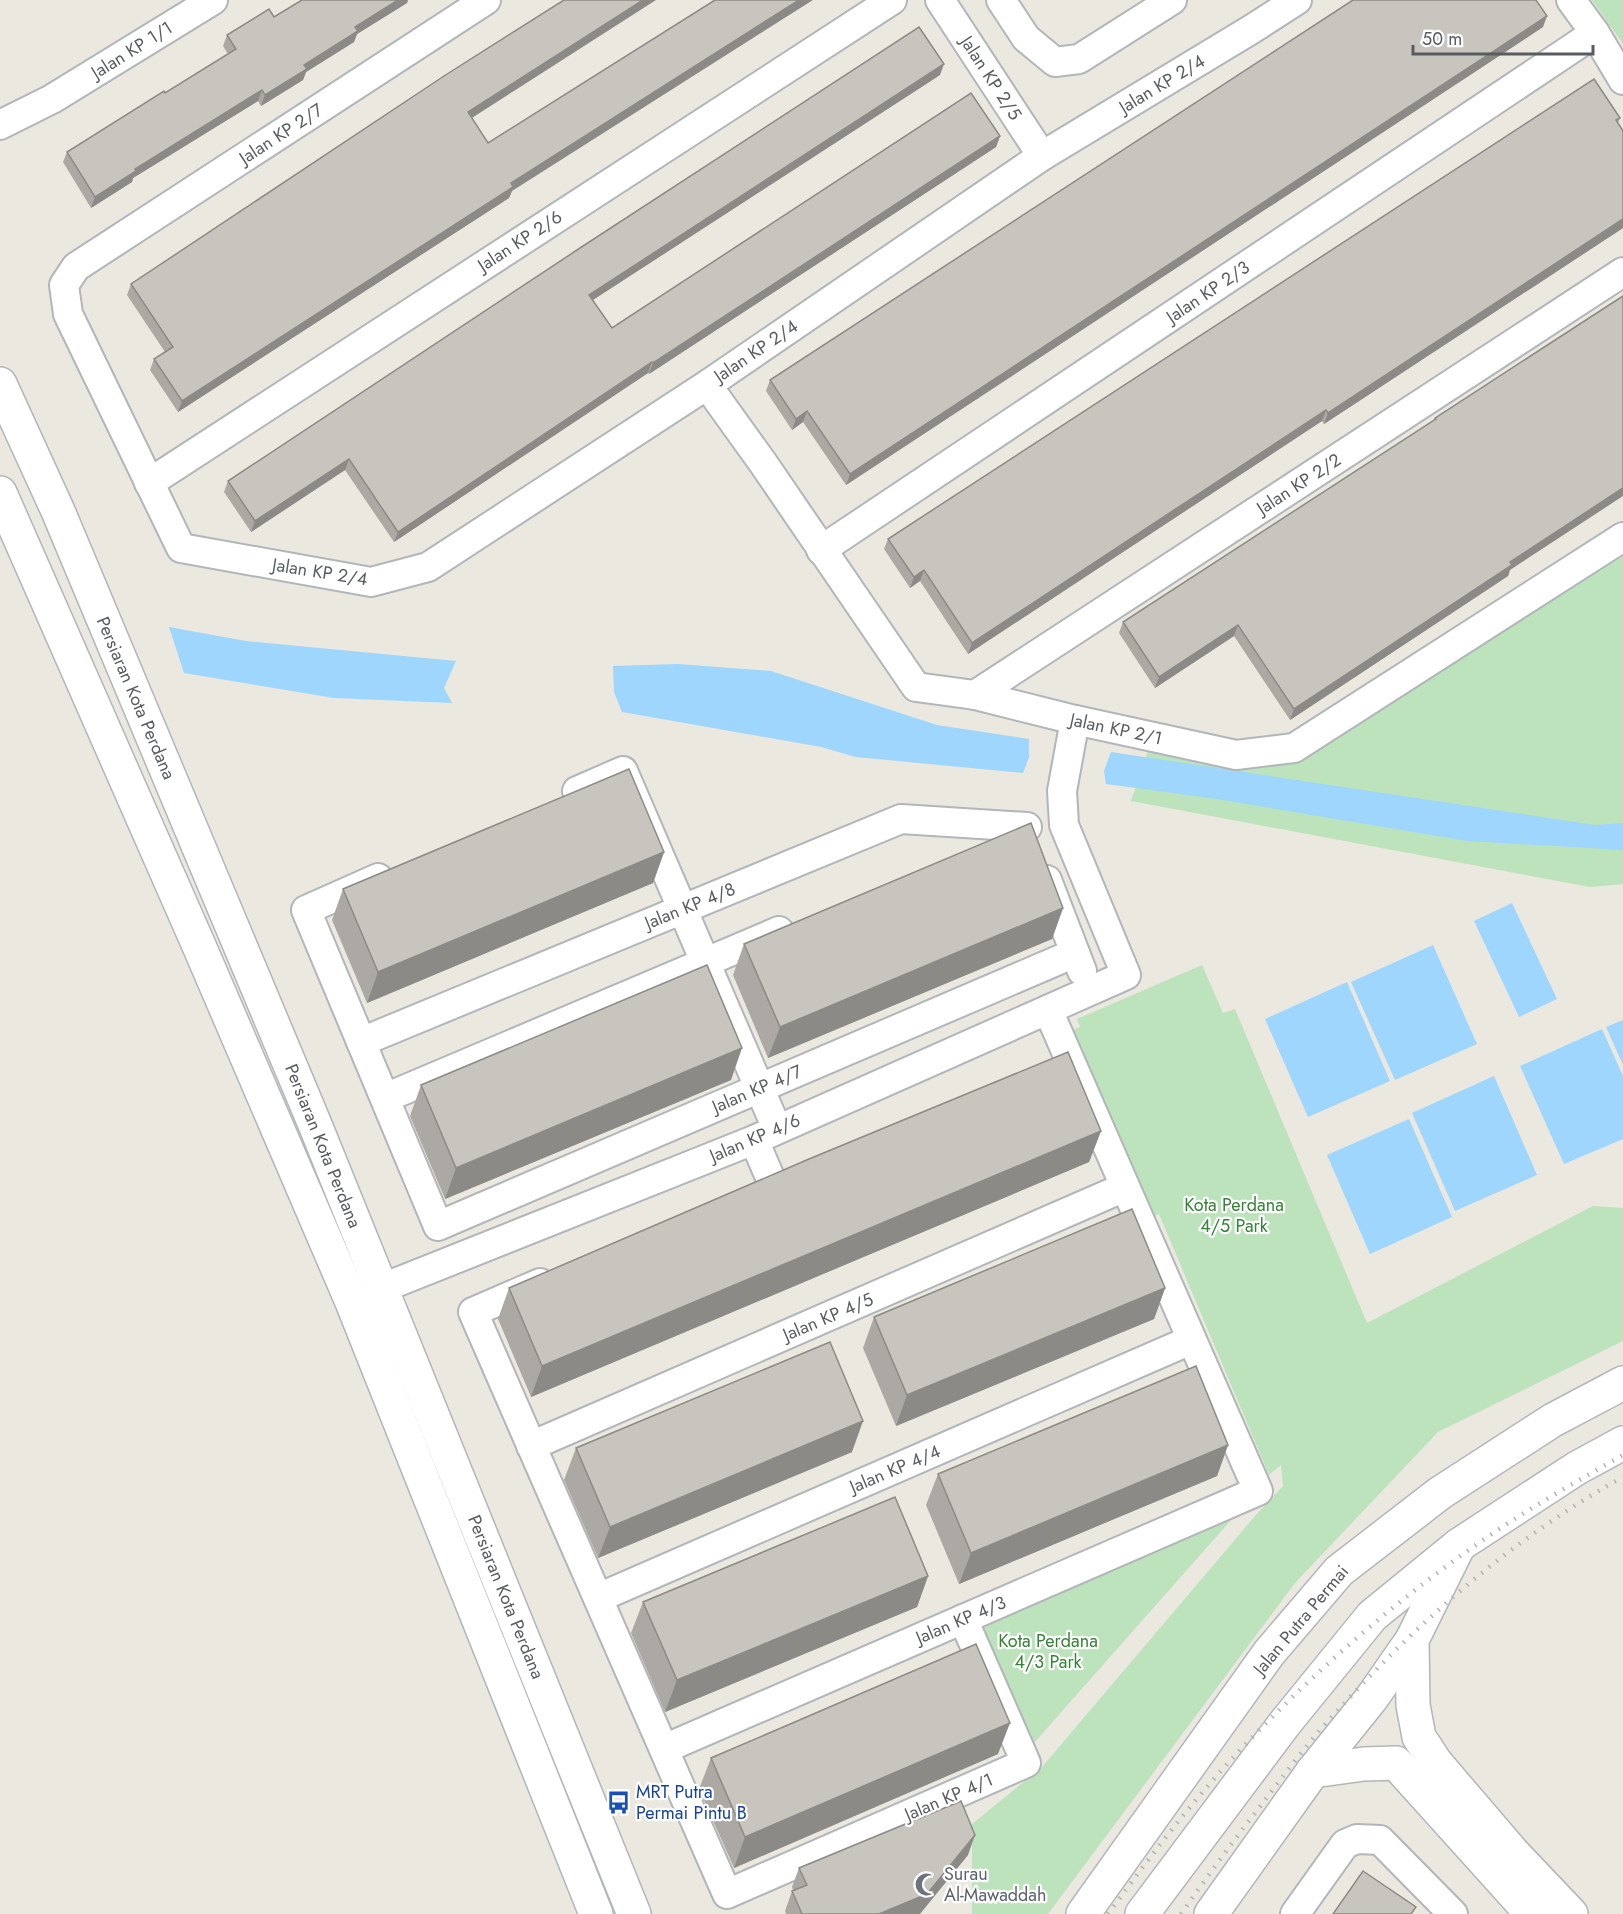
<svg xmlns="http://www.w3.org/2000/svg" width="1623" height="1914" viewBox="0 0 1623 1914" font-family="Jost,sans-serif">
<style>
.green{fill:#bde3bc}
.water{fill:#9ed6fd}
.lines{fill:none;stroke-linecap:round;stroke-linejoin:round}
.minor-casing{stroke:#b2b6ba;stroke-width:32}
.tertiary-casing{stroke:#b2b6ba;stroke-width:36}
.secondary-casing{stroke:#b3b7bc;stroke-width:36}
.minor{stroke:#fff;stroke-width:28}
.tertiary{stroke:#fff;stroke-width:33}
.secondary{stroke:#fff;stroke-width:33}
.rail{stroke:#b1b2b2;stroke-width:4.5;stroke-dasharray:1.5 8;stroke-linecap:butt}
.wall{fill:#aca9a4}
.shaded-wall{fill:#8c8a86}
.building{fill:#c8c5bf;stroke:#8c8a86;stroke-width:1.5}
.labels{text-anchor:middle;stroke-width:4.5;stroke-linejoin:round;paint-order:stroke}
.street-label{font-size:18px;fill:#585c60;stroke:#fff}
.park-label{font-size:18px;fill:#368237;stroke:#fff}
.transit-label{font-size:18px;fill:#164399;stroke:#fff;text-anchor:start}
.worship-label{font-size:18px;fill:#5b616d;stroke:#fff;text-anchor:start}
</style>
<rect width="100%" height="100%" fill="#ebe8df"/>
<g class="green">
<path d="M1592,0H1623V44Z"/>
<path d="M1623,556V884L1590,887L1131,801L1150,745L1295,764Z"/>
<path d="M1202,965L1223,1013L1235,1009L1367,1323L1593,1206L1623,1208V1341L1438,1432L1295,1583L1048,1914H972V1824L1042,1767L1255,1516L1283,1486L1281,1465L1269,1475L1159,1214L1149,1218L1102,1113L1073,1030L1080,1027L1077,1019Z"/>
<path d="M1240,1510L1034,1743L982,1626Z"/>
</g>
<g class="water">
<path d="M169,627L246,641L456,661L444,688L452,703L334,698L184,673Z"/>
<path d="M678,664L771,671L937,725L1029,739V757L1023,773L856,757L821,747L622,712L614,692L613,666Z"/>
<path d="M1111,752L1595,825L1623,823V850L1467,841L1210,798L1106,784L1104,771Z"/>
<path d="M1512,903L1557,999L1519,1017L1474,921Z"/>
<path d="M1433,945L1477,1044L1395,1080L1351,982Z"/>
<path d="M1347,982L1390,1081L1308,1117L1265,1019Z"/>
<path d="M1623,1020V1065L1606,1027Z"/>
<path d="M1602,1029L1623,1076V1139L1564,1164L1520,1066Z"/>
<path d="M1494,1076L1537,1175L1455,1211L1412,1113Z"/>
<path d="M1409,1119L1452,1217L1370,1254L1327,1155Z"/>
</g>
<g class="lines">
<defs>
<g id="minor">
<path d="M486,0L76,267L64,285L68,314L181,548L371,582L428,567L707,385L1042,156L1252,29L1297,0"/>
<path d="M940,0L1042,156"/>
<path d="M1001,0L1026,38L1055,62L1079,59L1172,0"/>
<path d="M1571,0L1595,33L1623,80"/>
<path d="M0,125L52,99L213,0"/>
<path d="M707,385L763,463L916,687L975,695L1075,720L1236,755L1294,748L1623,537"/>
<path d="M149,483L892,0"/>
<path d="M821,550L1595,33"/>
<path d="M975,695L1623,272"/>
<path d="M577,791L623,771L777,1129"/>
<path d="M378,878L306,910L438,1226L1075,953"/>
<path d="M1047,880L1082,971"/>
<path d="M361,1042L901,819L1027,827"/>
<path d="M385,1098L779,931"/>
<path d="M754,1140L772,1182"/>
<path d="M540,1283L473,1312L727,1894L1026,1763L963,1619"/>
<path d="M380,1289L754,1140L1126,975L1064,825L1062,791L1075,720"/>
<path d="M531,1446L1125,1187"/>
<path d="M598,1598L1191,1340"/>
<path d="M664,1749L1258,1491L1048,1010"/>
<path d="M1295,1914L1345,1844L1357,1839L1380,1840L1453,1914"/>
</g>
<g id="tertiary">
<path d="M0,384L58,511L316,1127L634,1914"/>
<path d="M0,493L200,948L352,1302L596,1914"/>
<path d="M1459,1545L1412,1640L1413,1705L1419,1737L1436,1763L1513,1853L1571,1914"/>
<path d="M1313,1771L1364,1764L1396,1763L1532,1914"/>
<path d="M1211,1914L1313,1771L1371,1699L1412,1640"/>
</g>
<g id="secondary">
<path d="M1083,1914L1269,1653L1339,1571L1440,1493L1553,1420L1623,1383"/>
<path d="M1142,1914L1285,1723L1372,1616L1459,1545L1577,1468L1623,1443"/>
</g>
</defs>
<use href="#minor" class="minor-casing"/>
<use href="#tertiary" class="tertiary-casing"/>
<use href="#secondary" class="secondary-casing"/>
<use href="#minor" class="minor"/>
<use href="#tertiary" class="tertiary"/>
<use href="#secondary" class="secondary"/>
<g class="rail">
<path d="M1108,1914C1147,1861 1186,1809 1230,1761C1312,1672 1411,1586 1513,1520C1549,1497 1586,1476 1623,1455"/>
<path d="M1181,1914C1207,1877 1234,1840 1262,1804C1286,1772 1311,1739 1339,1709C1421,1619 1516,1536 1623,1477"/>
</g>
</g>
<g class="wall">
<path d="M302,0H408L407,3L357,34L354,42L306,72L303,80L261,106L258,101L133,178L132,182L91,208L63,162L67,152L165,93L228,54L223,46L227,35L274,17Z"/>
<path d="M1543,27L846,485L803,422L792,430L766,391L770,380Z"/>
<path d="M940,75L593,300L612,328L1000,136L996,147L649,374L648,373L394,542L345,470L251,532L224,492L228,481Z"/>
<path d="M472,118L512,191L509,198L178,412L150,370L154,359L165,352L127,295L131,284Z"/>
<path d="M1620,118L1618,123L1623,131V228L1324,424L1322,421L968,654L920,581L910,588L884,549L888,539Z"/>
<path d="M1435,418L1510,570L1508,576L1290,720L1234,636L1155,688L1119,633L1123,622L1435,421Z"/>
<path d="M664,852L653,883L367,1003L332,920L343,889Z"/>
<path d="M1063,908L1052,939L768,1058L733,975L744,944Z"/>
<path d="M731,1080L445,1199L410,1116L421,1085Z"/>
<path d="M1101,1131L1089,1162L531,1397L498,1319L509,1288Z"/>
<path d="M1165,1288L1154,1319L896,1426L863,1348L874,1317Z"/>
<path d="M1228,1445L1217,1476L959,1584L926,1505L938,1474Z"/>
<path d="M576,1448L852,1452L598,1558L564,1480Z"/>
<path d="M928,1576L917,1607L665,1712L631,1633L643,1602Z"/>
<path d="M998,1754L734,1868L699,1789L711,1758Z"/>
<path d="M968,1855L919,1914H786L785,1911L792,1891L793,1890L792,1887L799,1868Z"/>
</g>
<g class="shaded-wall">
<path d="M398,0H408L407,3L357,34L354,42L306,72L303,80L261,106L265,95L304,65L355,27Z"/>
<path d="M643,0H656L464,123L468,112Z"/>
<path d="M799,0H813L512,191L509,198L178,412L182,401L511,183Z"/>
<path d="M1547,16L1543,27L846,485L850,474Z"/>
<path d="M944,64L940,75L585,305L589,295Z"/>
<path d="M262,90L258,101L133,178L132,182L91,208L95,197L135,169Z"/>
<path d="M1000,136L996,147L649,374L653,363Z"/>
<path d="M1623,219V228L1324,424L1328,413Z"/>
<path d="M652,362L648,373L394,542L398,532Z"/>
<path d="M1326,410L1322,421L968,654L972,643Z"/>
<path d="M807,411L803,422L792,430L796,419Z"/>
<path d="M349,459L345,470L251,532L255,521Z"/>
<path d="M1623,488V496L1510,570L1508,576L1290,720L1294,709L1510,562Z"/>
<path d="M924,570L920,581L910,588L914,577Z"/>
<path d="M1238,625L1234,636L1155,688L1159,677Z"/>
<path d="M664,852L653,883L367,1003L378,972Z"/>
<path d="M1063,908L1052,939L768,1058L780,1027Z"/>
<path d="M742,1048L731,1080L445,1199L456,1168Z"/>
<path d="M1101,1131L1089,1162L531,1397L542,1366Z"/>
<path d="M1165,1288L1154,1319L896,1426L907,1395Z"/>
<path d="M863,1421L852,1452L598,1558L610,1527Z"/>
<path d="M1228,1445L1217,1476L959,1584L971,1553Z"/>
<path d="M928,1576L917,1607L665,1712L677,1680Z"/>
<path d="M1010,1723L998,1754L734,1868L745,1837Z"/>
<path d="M975,1835L968,1855L920,1914H879Z"/>
</g>
<g class="building">
<path d="M302,0H398L355,27L358,31L304,65L307,69L265,95L262,90L135,169L136,171L95,197L67,152L164,91L165,93L236,49L227,35L269,9L274,17Z"/>
<path d="M564,0H643L468,112L488,143L715,0H799L511,183L513,187L182,401L154,359L173,347L131,284L444,76Z"/>
<path d="M1353,0H1536L1547,16L850,474L807,411L796,419L770,380Z"/>
<path d="M919,27L944,64L589,295L612,328L971,93L1000,136L653,363L652,362L398,532L349,459L255,521L228,481L580,248Z"/>
<path d="M1594,79L1620,118L1616,120L1623,131V219L1328,413L1326,410L972,643L924,570L914,577L888,539Z"/>
<path d="M1623,296V488L1510,562L1512,565L1294,709L1238,625L1159,677L1123,622L1436,419L1435,418Z"/>
<path d="M629,769L664,852L378,972L343,889Z"/>
<path d="M1031,823L1063,908L780,1027L744,944Z"/>
<path d="M707,965L742,1048L456,1168L421,1085Z"/>
<path d="M1068,1052L1101,1131L542,1366L509,1288L809,1159Z"/>
<path d="M1132,1209L1165,1288L907,1395L874,1317Z"/>
<path d="M830,1342L863,1421L610,1527L576,1448Z"/>
<path d="M1196,1366L1228,1445L971,1553L938,1474Z"/>
<path d="M895,1497L928,1576L677,1680L643,1602Z"/>
<path d="M976,1644L1010,1723L745,1837L711,1758Z"/>
<path d="M961,1801L975,1835L927,1894L879,1914H802L792,1891L807,1885L799,1868Z"/>
<path d="M1363,1871L1416,1907L1411,1914H1333Z"/>
</g>
<defs>
<symbol id="bus-bare" viewBox="-9 -9 18 18"><path d="M-5-6H5V4H4V6H2V4H-2V6H-4V4H-5ZM-3.5-4V0h7V-4ZM-3.5 1.2v1.5H-2V1.2ZM2 1.2v1.5H3.5V1.2Z" fill="#1a4fb4" stroke="#fff" stroke-width="2.5" paint-order="stroke"/></symbol>
<symbol id="mosque-bare" viewBox="-9 -9 18 18"><path d="M3.5-4.9A6 6 0 1 0 3.5 4.9A5 5 0 1 1 3.5-4.9Z" fill="#6b7280" stroke="#fff" stroke-width="2.5" paint-order="stroke"/></symbol>
</defs>
<g fill-rule="evenodd">
<use href="#bus-bare" x="602" y="1786" width="33" height="33"/>
<use href="#mosque-bare" x="910" y="1868" width="33" height="33"/>
</g>
<g class="labels">
<g class="street-label">
<text transform="translate(132 50) rotate(-32)" y="6">Jalan KP 1/1</text>
<text transform="translate(991 78) rotate(57)" y="6">Jalan KP 2/5</text>
<text transform="translate(1162 84) rotate(-31)" y="6">Jalan KP 2/4</text>
<text transform="translate(281 134) rotate(-33)" y="6">Jalan KP 2/7</text>
<text transform="translate(520 241) rotate(-33)" y="6">Jalan KP 2/6</text>
<text transform="translate(1208 292) rotate(-34)" y="6">Jalan KP 2/3</text>
<text transform="translate(756 351) rotate(-34)" y="6">Jalan KP 2/4</text>
<text transform="translate(1299 484) rotate(-33)" y="6">Jalan KP 2/2</text>
<text transform="translate(320 572) rotate(9)" y="6">Jalan KP 2/4</text>
<text transform="translate(136 698) rotate(67)" y="6">Persiaran Kota Perdana</text>
<text transform="translate(1116 729) rotate(12)" y="6">Jalan KP 2/1</text>
<text transform="translate(690 906) rotate(-22)" y="6">Jalan KP 4/8</text>
<text transform="translate(757 1089) rotate(-23)" y="6">Jalan KP 4/7</text>
<text transform="translate(755 1138) rotate(-23)" y="6">Jalan KP 4/6</text>
<text transform="translate(323 1146) rotate(68)" y="6">Persiaran Kota Perdana</text>
<text transform="translate(828 1317) rotate(-23)" y="6">Jalan KP 4/5</text>
<text transform="translate(895 1469) rotate(-23)" y="6">Jalan KP 4/4</text>
<text transform="translate(506 1597) rotate(68)" y="6">Persiaran Kota Perdana</text>
<text transform="translate(961 1620) rotate(-23)" y="6">Jalan KP 4/3</text>
<text transform="translate(1301 1620) rotate(-50)" y="6">Jalan Putra Permai</text>
<text transform="translate(949 1797) rotate(-23)" y="6">Jalan KP 4/1</text>
</g>
<g class="park-label">
<text x="1234" y="1211">Kota Perdana<tspan x="1234" dy="21">4/5 Park</tspan></text>
<text x="1048" y="1647">Kota Perdana<tspan x="1048" dy="21">4/3 Park</tspan></text>
</g>
<g class="transit-label">
<text x="636" y="1798">MRT Putra<tspan x="636" dy="21">Permai Pintu B</tspan></text>
</g>
<g class="worship-label">
<text x="944" y="1880">Surau<tspan x="944" dy="21">Al-Mawaddah</tspan></text>
</g>
</g>
<path d="M1413 45v9h180v-9" fill="none" stroke="#585c60" stroke-width="3"/>
<text x="1422" y="45" font-size="18" fill="#585c60" stroke="#ffffff" stroke-width="4.5" paint-order="stroke">50 m</text>
</svg>
